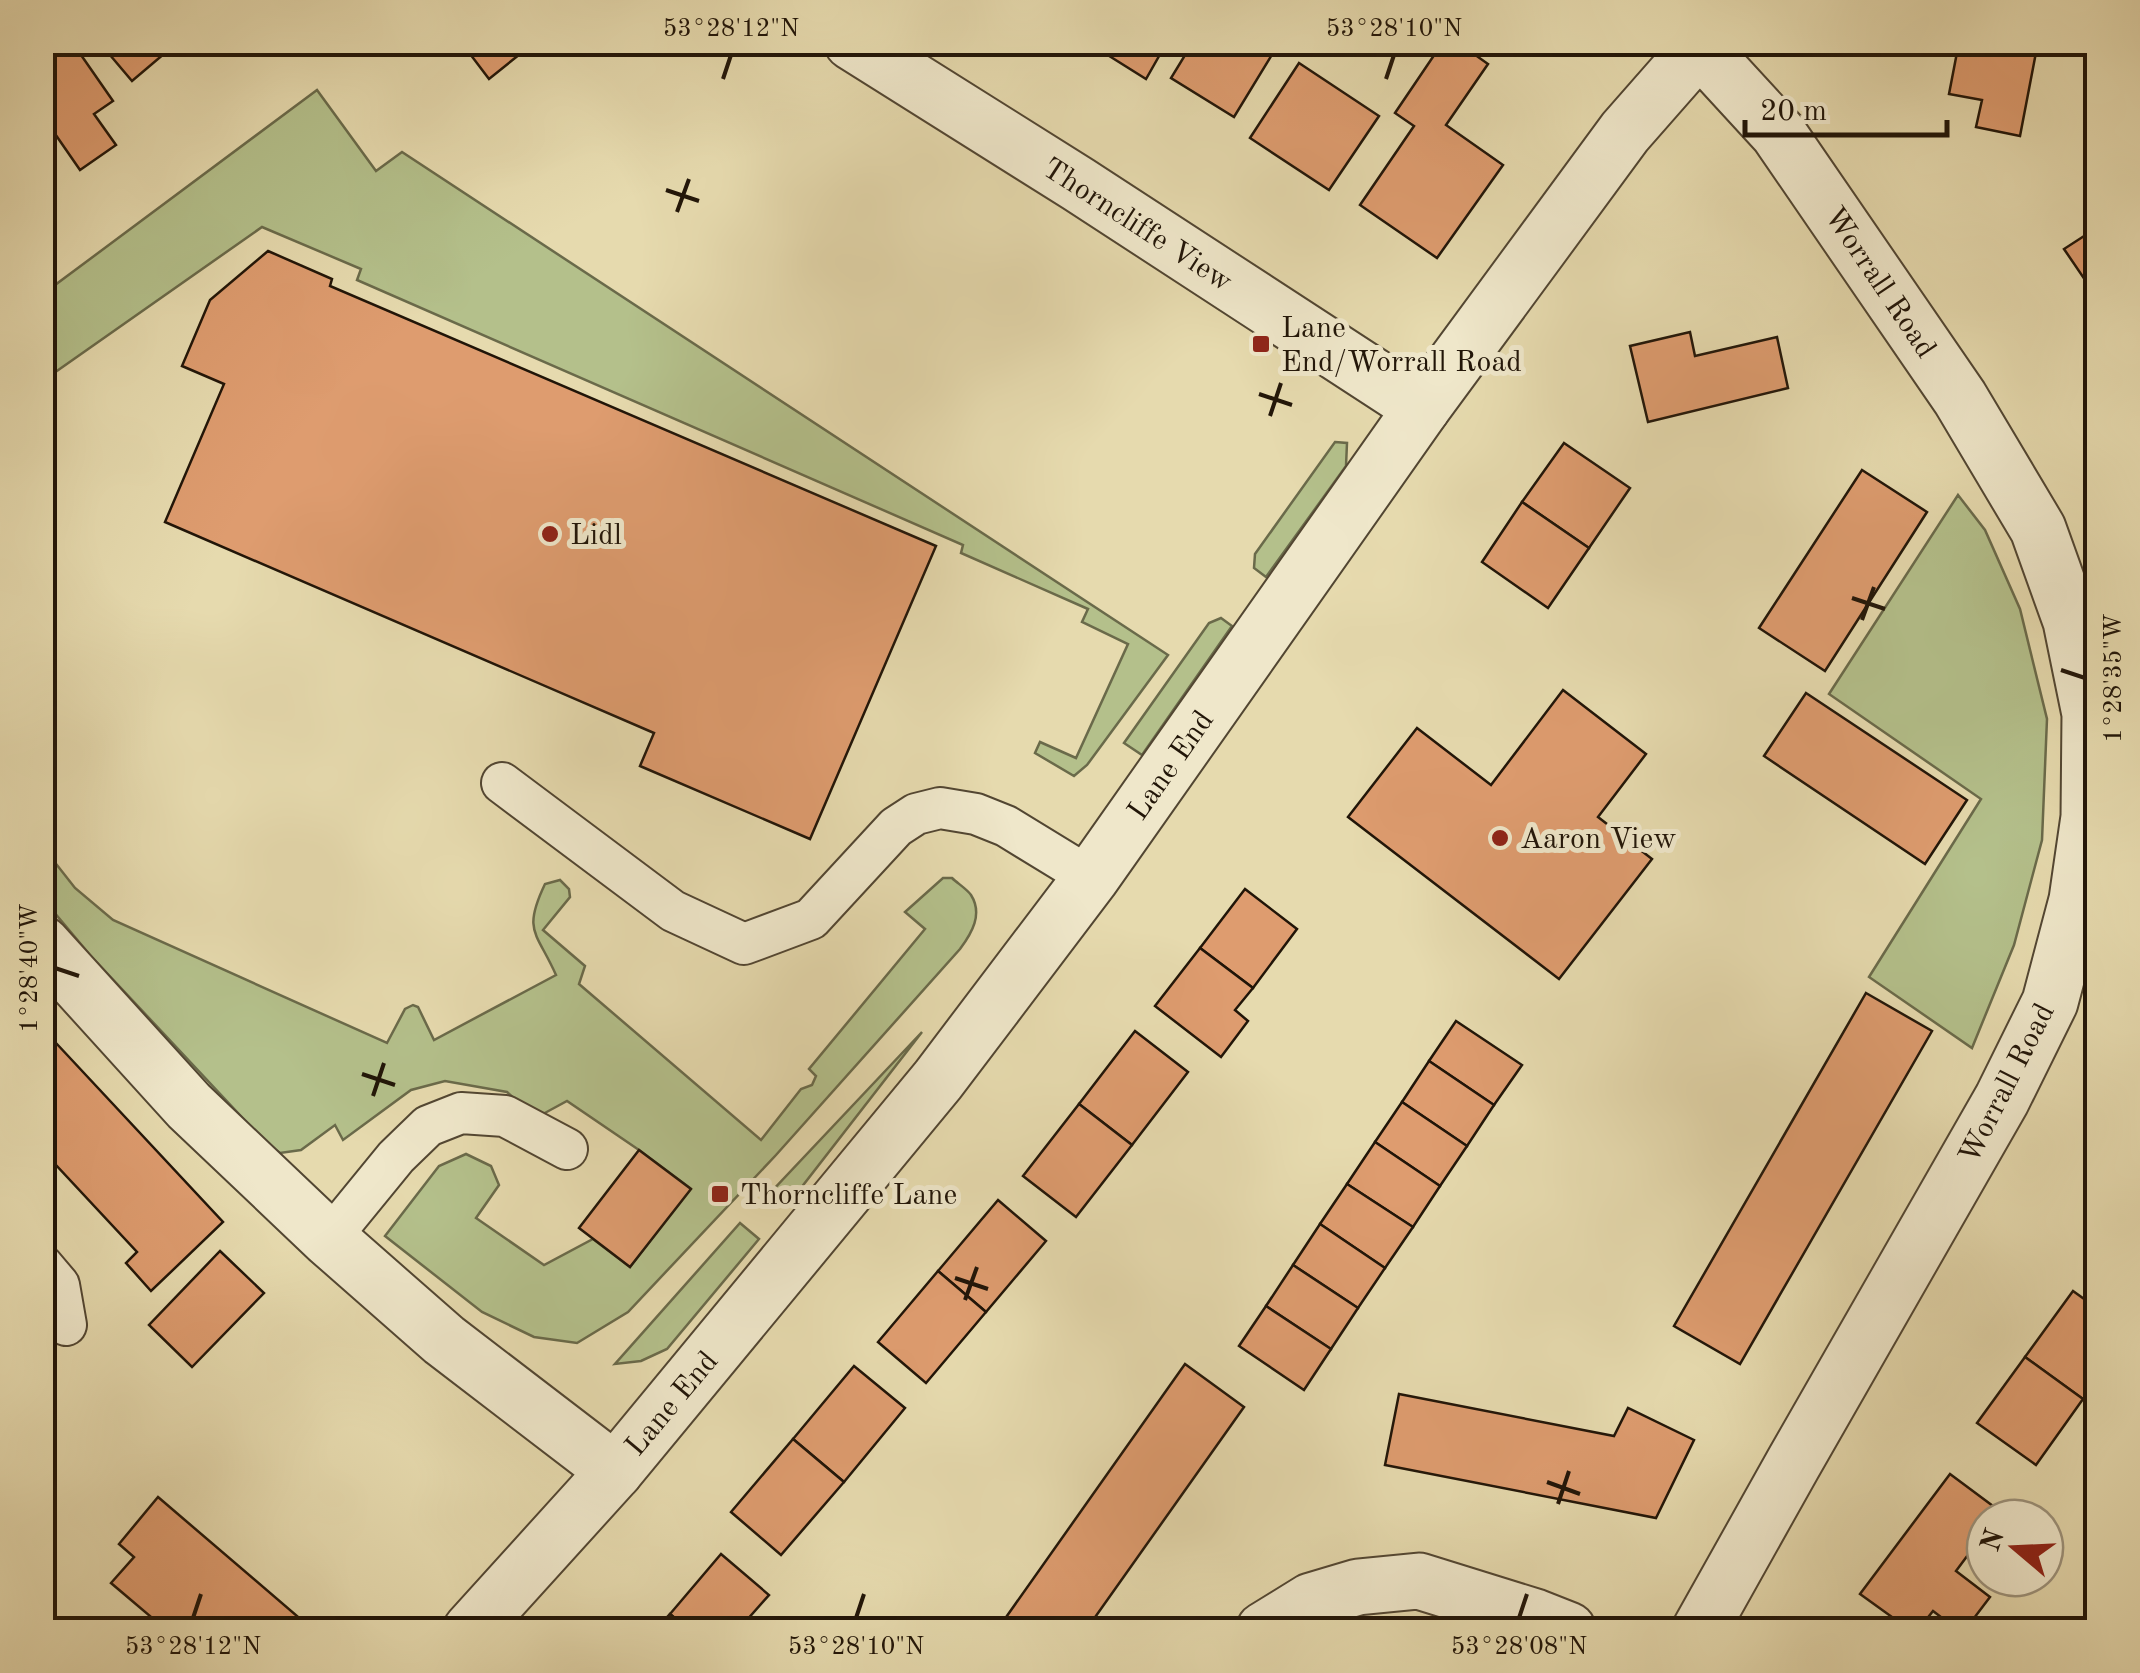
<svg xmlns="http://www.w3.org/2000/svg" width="2140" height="1673" viewBox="0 0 2140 1673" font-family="'Old Standard TT',serif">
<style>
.green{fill:#b4c08b;stroke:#6a6a4a;stroke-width:2.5}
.building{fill:#de9c6f;stroke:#211508;stroke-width:2.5}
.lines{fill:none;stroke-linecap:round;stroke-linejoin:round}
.service-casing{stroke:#524632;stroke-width:44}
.minor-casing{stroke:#524632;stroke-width:59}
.tertiary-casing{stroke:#524632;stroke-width:59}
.service{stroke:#efe7ca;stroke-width:40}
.minor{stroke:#efe7ca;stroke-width:55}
.tertiary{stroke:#efe7ca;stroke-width:55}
.ticks{fill:none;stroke:#211508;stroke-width:4}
.poi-dot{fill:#8f2418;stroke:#efe7ca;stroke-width:4}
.labels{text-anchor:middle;stroke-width:10;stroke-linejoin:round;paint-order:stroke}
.street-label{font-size:30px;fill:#211508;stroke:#efe7ca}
.poi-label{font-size:30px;fill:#211508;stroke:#efe7ca;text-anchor:start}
.neatline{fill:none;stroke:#211508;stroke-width:4}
.ticks-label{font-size:25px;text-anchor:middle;fill:#211508}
</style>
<rect width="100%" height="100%" fill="#e6daae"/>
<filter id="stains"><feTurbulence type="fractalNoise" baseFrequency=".002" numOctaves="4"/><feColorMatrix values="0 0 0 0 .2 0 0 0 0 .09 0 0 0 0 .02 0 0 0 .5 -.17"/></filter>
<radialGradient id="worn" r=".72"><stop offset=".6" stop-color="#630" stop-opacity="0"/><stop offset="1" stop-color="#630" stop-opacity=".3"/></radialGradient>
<g class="green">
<path d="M317,90L376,171L402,152L1168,655L1087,765L1074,776L1035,753L1040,742L1076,758L1128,644L1082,622L1088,609L961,553L963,545L357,280L361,269L262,227L54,373L43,357V294Z"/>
<path d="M1335,442L1347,443L1346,466L1266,577L1254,568L1255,554Z"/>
<path d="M1958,495L1985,530L2020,609L2047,719L2042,840L2014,945L1972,1048L1869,977L1981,799L1829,694Z"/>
<path d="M1221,618L1232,626L1142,755L1124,743L1209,623Z"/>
<path d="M42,846L75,888L113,920L387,1043L405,1009L413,1005L418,1007L434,1040L556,975C537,932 522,932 545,884L560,880L569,889L570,897L543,930L585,966L579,984L761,1140L801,1089L812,1085L816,1076L809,1069L925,929L905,912L943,878H952C957,883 967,889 971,895C983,914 972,933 960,949L776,1155L628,1312L577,1343L534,1337L482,1312L385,1236L439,1166L466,1154L491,1166L499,1185L476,1218L544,1265L593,1239L630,1267L690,1188L639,1150L567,1101L543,1114L525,1108L507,1092L445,1081L411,1090L343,1140L335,1125L301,1150L280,1153L266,1143L90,955L43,899Z"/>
<path d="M922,1032L790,1202L772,1191Z"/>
<path d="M740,1223L759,1239L667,1349L641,1361L615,1364Z"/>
</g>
<g class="building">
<path d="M42,42H72L113,101L94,114L116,145L80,170L42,115Z"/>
<path d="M99,42H178L132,81Z"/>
<path d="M461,42H535L489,79Z"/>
<path d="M1087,42H1167L1146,79Z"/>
<path d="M1193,42H1267L1276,48L1234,117L1171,78Z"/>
<path d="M1443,42H1457L1488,64L1446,125L1503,165L1437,258L1360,205L1414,126L1395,113Z"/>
<path d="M1959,42H2038L2020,136L1976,127L1982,100L1949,94Z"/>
<path d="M1299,63L1379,116L1329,190L1250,138Z"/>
<path d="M2098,227V299L2064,249Z"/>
<path d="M268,251L332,279L330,286L936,546L810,839L640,766L654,733L165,522L224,384L182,366L210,300Z"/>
<path d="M1690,332L1695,356L1777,337L1788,388L1648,422L1630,346Z"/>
<path d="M1564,443L1630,488L1589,548L1522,502Z"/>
<path d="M1862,470L1927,512L1825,671L1759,628Z"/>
<path d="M1522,502L1589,548L1548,608L1482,562Z"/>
<path d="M1563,690L1646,754L1598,817L1652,859L1559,979L1348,817L1417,728L1491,785Z"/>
<path d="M1806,693L1967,800L1925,864L1764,756Z"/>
<path d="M1245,889L1297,929L1253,988L1200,948Z"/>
<path d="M1200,948L1253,988L1235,1010L1248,1021L1221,1057L1155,1006Z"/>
<path d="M1866,993L1932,1031L1740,1364L1674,1326Z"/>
<path d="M1456,1021L1522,1065L1494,1105L1429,1061Z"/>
<path d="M42,1028L223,1222L151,1291L126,1263L137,1252L42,1150Z"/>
<path d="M1135,1031L1188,1072L1132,1145L1079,1104Z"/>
<path d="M1429,1061L1494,1105L1467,1146L1402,1102Z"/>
<path d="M1402,1102L1467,1146L1440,1186L1375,1142Z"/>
<path d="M1079,1104L1132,1145L1076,1217L1023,1176Z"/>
<path d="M1375,1142L1440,1186L1413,1227L1347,1184Z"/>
<path d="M639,1150L691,1189L630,1267L579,1228Z"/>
<path d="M1347,1184L1413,1227L1385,1268L1320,1224Z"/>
<path d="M998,1200L1046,1241L986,1312L938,1271Z"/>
<path d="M1320,1224L1385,1268L1358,1308L1293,1265Z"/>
<path d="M220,1251L264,1293L192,1367L149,1325Z"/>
<path d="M1293,1265L1358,1308L1331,1349L1266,1306Z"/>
<path d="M938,1271L986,1312L926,1383L878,1342Z"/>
<path d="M2073,1291L2098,1309V1380L2083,1399L2025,1357Z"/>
<path d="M1266,1306L1331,1349L1304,1390L1239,1346Z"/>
<path d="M2025,1357L2083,1399L2036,1465L1977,1423Z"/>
<path d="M1185,1364L1244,1407L1086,1630H997Z"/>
<path d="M854,1366L905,1408L844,1482L793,1439Z"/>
<path d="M1399,1394L1614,1436L1628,1408L1694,1440L1656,1518L1385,1465Z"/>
<path d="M793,1439L844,1482L781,1555L731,1512Z"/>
<path d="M1950,1474L2001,1512L1996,1518H1985V1532L1956,1571L1990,1597L1965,1630H1958L1933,1611L1918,1630H1910L1860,1594Z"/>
<path d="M158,1497L311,1628L309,1630H137L150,1616L111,1583L134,1557L119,1544Z"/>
<path d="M721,1554L769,1595L738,1630H689L670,1614Z"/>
<path d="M670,1614L689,1630H655Z"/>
</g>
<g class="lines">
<defs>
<g id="service">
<path d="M502,783L673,911L744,944L811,919L896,827L916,814L940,808L976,814L1006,826L1091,878"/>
<path d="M329,1239L396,1157L428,1126L461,1113L505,1116L567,1149"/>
<path d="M42,1265L59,1285L66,1325"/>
</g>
<g id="minor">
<path d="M852,42L1078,184L1422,408"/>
<path d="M1699,47L1778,133L1960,398L2038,529L2071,621L2090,714L2089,817L2077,900L2050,1002L2002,1099L1793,1464L1700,1630"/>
<path d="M42,944L189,1106L329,1239L444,1340L615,1471"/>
<path d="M1264,1630L1311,1601L1358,1587L1419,1581L1535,1617L1568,1630"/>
</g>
<path id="tertiary" d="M471,1630L615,1471L938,1080L1091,878L1422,408L1625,132L1704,42"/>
</defs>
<use href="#service" class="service-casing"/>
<use href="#minor" class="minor-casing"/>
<use href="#tertiary" class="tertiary-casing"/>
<use href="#service" class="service"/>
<use href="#minor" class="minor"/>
<use href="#tertiary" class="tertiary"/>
</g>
<path class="ticks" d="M723,79L731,55M1386,79L1394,55M666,190L699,201M677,212L689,179M1259,394L1292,405M1270,416L1281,383M1852,598L1885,609M1862,620L1874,587M2061,670L2085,678M55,968L79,976M362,1074L395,1085M373,1096L384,1063M955,1278L988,1289M965,1300L977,1267M1547,1482L1580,1494M1558,1504L1569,1471M193,1618L201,1594M856,1618L864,1594M1519,1618L1527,1594"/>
<g class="poi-dot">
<rect x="1251" y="334" width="20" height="20" rx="5"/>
<circle cx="550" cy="534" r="10"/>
<circle cx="1500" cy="838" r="10"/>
<rect x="710" y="1184" width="20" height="20" rx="5"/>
</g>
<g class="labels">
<g class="street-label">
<text transform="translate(1138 224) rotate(33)" y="10">Thorncliffe View</text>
<text transform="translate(1881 282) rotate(56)" y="10">Worrall Road</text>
<text transform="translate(1170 765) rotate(-55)" y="10">Lane End</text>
<text transform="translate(2006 1083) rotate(-63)" y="10">Worrall Road</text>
<text transform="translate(671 1403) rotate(-50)" y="10">Lane End</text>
</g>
<g class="poi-label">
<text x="1281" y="337">Lane<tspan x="1281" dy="34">End/Worrall Road</tspan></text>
<text x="570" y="544">Lidl</text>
<text x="1520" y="848">Aaron View</text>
<text x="740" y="1204">Thorncliffe Lane</text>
</g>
</g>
<rect width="2140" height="1673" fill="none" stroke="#e6daae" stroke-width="110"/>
<g transform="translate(2015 1548) rotate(289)"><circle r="48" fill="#efe7ca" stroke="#9d937c" stroke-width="2.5"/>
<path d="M0-8L18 38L0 25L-18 38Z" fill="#8f2418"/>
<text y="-15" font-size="28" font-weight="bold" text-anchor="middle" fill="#211508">N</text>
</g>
<path d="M1745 120v15h202v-15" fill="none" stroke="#211508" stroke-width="5"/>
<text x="1760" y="120" font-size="30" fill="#211508" stroke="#efe7ca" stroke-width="8" paint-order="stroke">20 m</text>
<rect x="55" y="55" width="2030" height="1563" class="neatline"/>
<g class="ticks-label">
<text x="731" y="36">53°28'12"N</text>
<text x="1394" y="36">53°28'10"N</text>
<text transform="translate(2112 678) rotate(-90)" y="9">1°28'35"W</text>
<text transform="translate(28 968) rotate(-90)" y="9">1°28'40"W</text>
<text x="193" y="1654">53°28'12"N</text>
<text x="856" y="1654">53°28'10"N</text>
<text x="1519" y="1654">53°28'08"N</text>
</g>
<rect width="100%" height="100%" filter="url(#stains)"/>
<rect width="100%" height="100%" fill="url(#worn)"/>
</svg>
